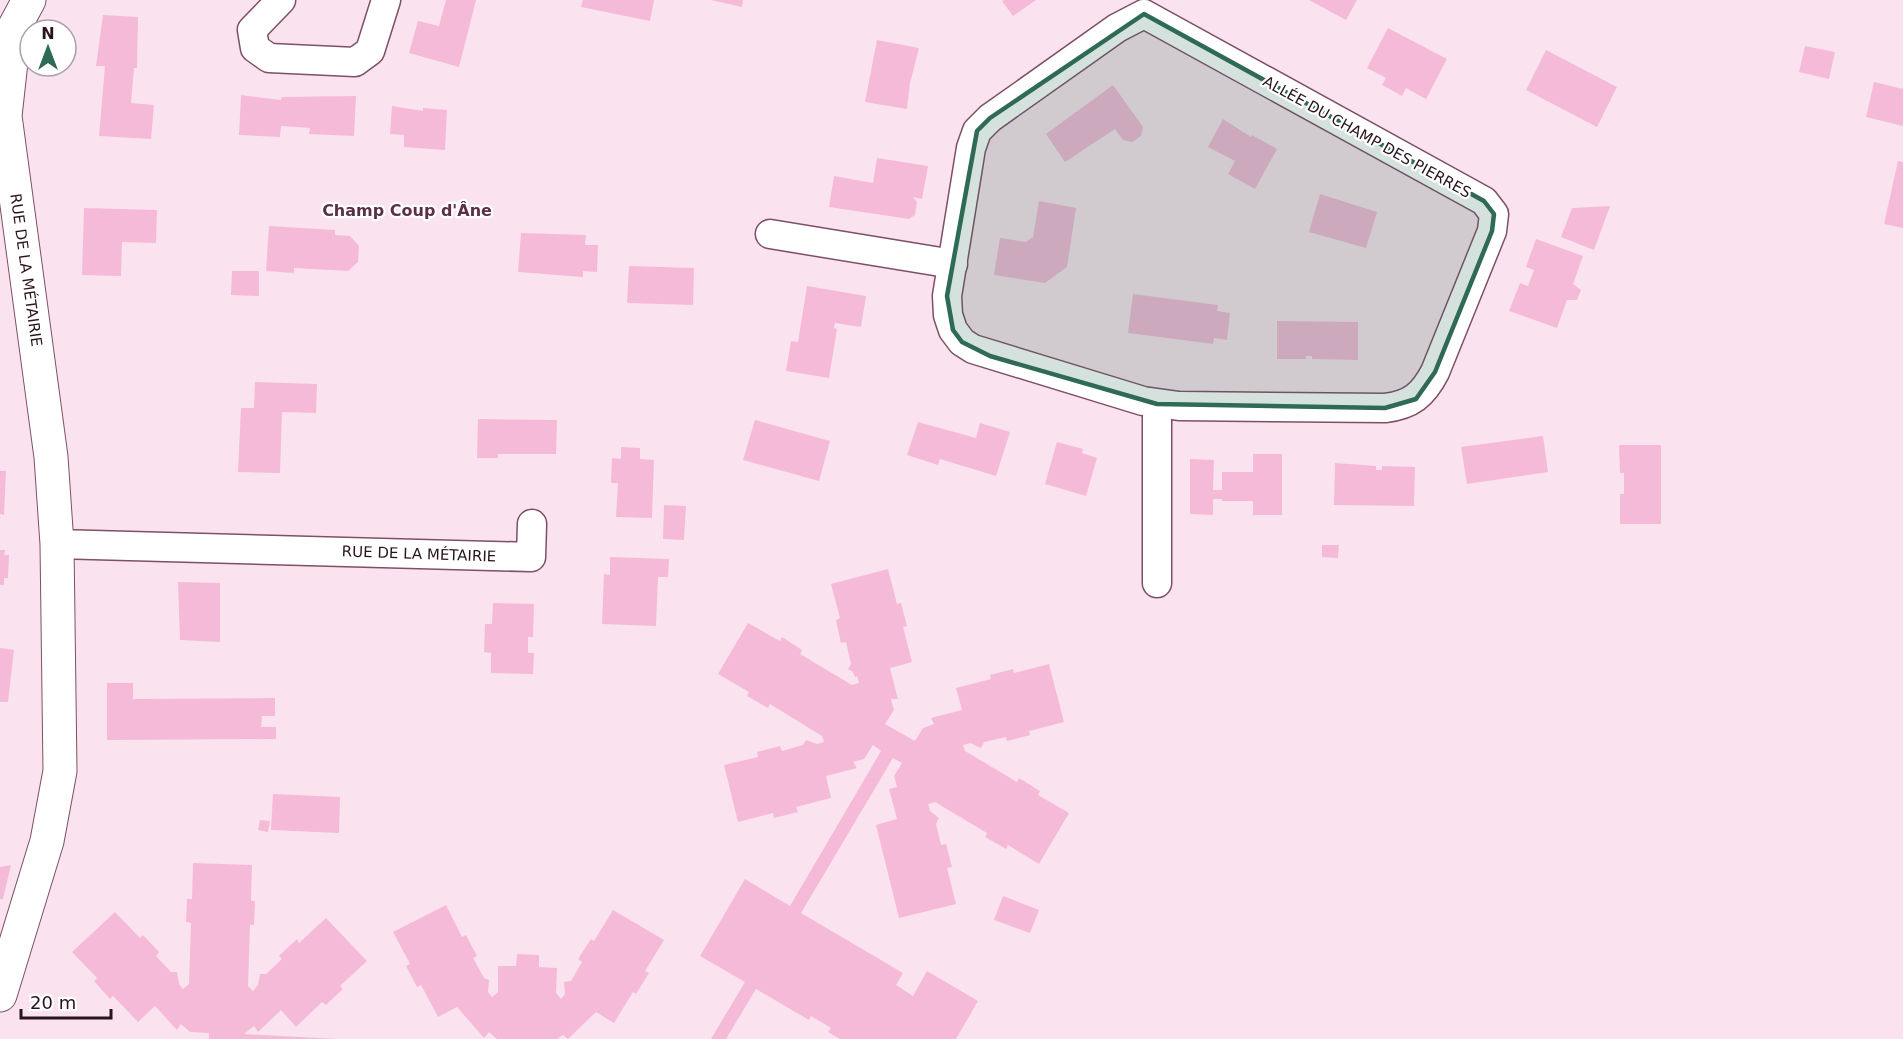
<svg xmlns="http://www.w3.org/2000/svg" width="1903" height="1039" viewBox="0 0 1903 1039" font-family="'DejaVu Sans',sans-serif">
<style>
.building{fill:#f6bad9}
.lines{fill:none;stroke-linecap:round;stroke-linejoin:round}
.minor-casing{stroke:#7e4f68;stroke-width:31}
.tertiary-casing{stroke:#7e4f68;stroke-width:35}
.minor{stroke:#fff;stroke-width:28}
.tertiary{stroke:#fff;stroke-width:33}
.marked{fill:#2e6a54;fill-opacity:0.2;stroke:#2e6a54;stroke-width:4.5;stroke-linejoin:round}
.labels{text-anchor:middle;stroke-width:4.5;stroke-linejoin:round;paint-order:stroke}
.street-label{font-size:15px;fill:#28141f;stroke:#fff}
.neighbourhood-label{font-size:16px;font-weight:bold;fill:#5c2f48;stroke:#fff}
</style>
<rect width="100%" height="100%" fill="#fae3ee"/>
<g class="building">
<path d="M446,0H476L459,67L409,53L418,21L439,26Z"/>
<path d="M583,0H654L650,21L581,7Z"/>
<path d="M711,0H743L742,7Z"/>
<path d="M1004,0H1036L1013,16L1002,1Z"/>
<path d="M1309,0H1357L1346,20Z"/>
<path d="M103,15L138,17L137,68H134L131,103L154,105L151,139L99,136L105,66H96Z"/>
<path d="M1388,28L1447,59L1426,99L1406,88L1402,96L1382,85L1386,78L1367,68Z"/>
<path d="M877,40L919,48L910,83L907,109L865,102Z"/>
<path d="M1805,46L1835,52L1829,79L1799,72Z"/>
<path d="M1546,50L1617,87L1597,127L1526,90Z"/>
<path d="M1874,82L1903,89V126L1866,117Z"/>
<path d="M1113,85L1143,127L1141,136L1132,142L1123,140L1115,129L1065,162L1046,134Z"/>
<path d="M241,95L281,100L282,97L356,96L354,136L309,134L310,128L281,126L280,137L239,135Z"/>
<path d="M392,106L423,111V108L447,110L445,150L404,147V135L390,134Z"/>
<path d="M1223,119L1251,137L1252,135L1277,149L1255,189L1228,174L1235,161L1208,147Z"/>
<path d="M877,158L928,166L922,199L913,197L917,202L915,215L909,219L829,207L834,176L873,183Z"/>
<path d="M1898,161L1903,162V228L1884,224Z"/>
<path d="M1320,194L1377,212L1366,248L1309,232Z"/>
<path d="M1039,201L1076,208L1067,267L1045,283L994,275L1000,238L1026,242L1033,237Z"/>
<path d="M1610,206L1594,250L1561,237L1572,208Z"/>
<path d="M84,208L157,210L156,243L122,242L121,276L82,275Z"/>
<path d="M269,226L335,230V235L350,236L359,246L358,262L348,271L294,268V273L266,271Z"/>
<path d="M521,233L586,235L585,245H598L597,272L583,271V277L518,272Z"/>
<path d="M1536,239L1583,256L1573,284L1581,290L1577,300H1567L1557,328L1509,311L1520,283L1528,286L1534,270L1526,267Z"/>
<path d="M629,266L694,268L693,305L627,303Z"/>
<path d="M232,271H259V296L231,295Z"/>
<path d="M807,286L866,296L861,327L835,323L834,328L837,329L829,378L786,371L791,341L798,342Z"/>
<path d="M1133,294L1218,305L1217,311L1230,313L1227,340L1214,338L1213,344L1128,333Z"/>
<path d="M1277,321L1358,322V360L1312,359V356H1306V359H1277Z"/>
<path d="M255,382L317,384L316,413L282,412L280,473L238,472L241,408H254Z"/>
<path d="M478,419L557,420L556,454H498V458H477Z"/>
<path d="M755,420L830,441L819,481L743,460Z"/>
<path d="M918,422L976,438L980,423L1010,432L996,476L940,459L938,465L907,455Z"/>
<path d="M1543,436L1548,472L1467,484L1461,447Z"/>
<path d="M1057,442L1083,449L1082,453L1097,458L1086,496L1045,484Z"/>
<path d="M1619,445H1661V524H1620V494H1624V473H1620Z"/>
<path d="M621,447L640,448V459L654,460L652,518L616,517L618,483H611L612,458L621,459Z"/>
<path d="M1253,454H1282V515H1253V501H1222V499H1213V515L1190,514V459L1214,460L1213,490H1222V472H1253Z"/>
<path d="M1335,463L1376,466V470H1382V466L1415,467L1414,506L1334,505Z"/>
<path d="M0,471H6L4,515L0,514Z"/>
<path d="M664,505L686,506L684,540L663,539Z"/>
<path d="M1322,545H1339L1338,558L1322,557Z"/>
<path d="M0,550H5L4,555H9L8,578H4V585H0Z"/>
<path d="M610,557L669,559L668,577H658L656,626L602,624L604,574L610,575Z"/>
<path d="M888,569L897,604L901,603L907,626L903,627L912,662L890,668L898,699H891L894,710L885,724L915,741L923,728L934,724L931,718L962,710L956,688L991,679L990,675L1013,669L1014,673L1049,664L1064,722L1029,731L1030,735L1007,741L1006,737L984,742L981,748L970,743L963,745L965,751L1017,782L1019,778L1040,791L1038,795L1069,813L1039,864L1008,845L1006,849L985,837L987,833L935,802L928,804L930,811L939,818L936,824L941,845L946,844L952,867L947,868L956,904L899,918L876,825L897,819L889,789L897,787L894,776L902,763L893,758L801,913L903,973L896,985L913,996L927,971L978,1001L956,1039H840L828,1032L831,1028L811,1016L809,1020L756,989L726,1039H711L745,982L700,956L745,879L790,906L881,751L873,745L864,759L853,762L857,768L826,776L831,798L796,807L798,812L774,818L773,813L738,822L724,765L758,757L757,752L780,746L782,751L803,745L806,740L817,744L824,742L822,736L770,704L768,708L747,696L749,692L718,674L748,623L780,641L782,637L802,650L800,654L852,685L859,683L857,676L855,677L853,672L848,669L851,664L846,642L841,643L836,620L840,618L831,584Z"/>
<path d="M178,582L220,583V642L180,640Z"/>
<path d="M493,603L534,604L533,637H528V653H534L533,674L491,673V653L484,652L485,624H492Z"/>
<path d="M0,648L14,650L8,702H0Z"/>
<path d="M107,683H133V699L275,698V716H262L261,727H276V739L107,740Z"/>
<path d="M273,794L340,797L339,833L271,830Z"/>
<path d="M260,820L270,821L268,832L258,830Z"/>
<path d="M193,863L252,865L251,901H255L254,925H250L248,986L253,991L258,985L260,974H266L282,959L279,956L297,939L299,943L326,918L367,961L340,986L343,989L326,1005L322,1002L296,1027L281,1010L258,1032L254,1026L244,1034L337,1039H209V1033L190,1032L181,1024L177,1030L155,1006L138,1022L113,996L110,999L94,981L97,978L72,952L115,912L140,938L143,935L159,952L156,956L171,972H177L179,984L183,989L189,984L191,923L186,922L187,899H192Z"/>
<path d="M11,865L3,899H0V867Z"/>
<path d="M1003,896L1039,910L1030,933L994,920Z"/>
<path d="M446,905L462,937L466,935L477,956L473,958L484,978L489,980L488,992L492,997L498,992V966H516L517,954L539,955V967L557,968L556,993L561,999L565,994L564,982L571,981L582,962L578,959L591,939L594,941L613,910L664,940L645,971L649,973L636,994L633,992L614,1023L596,1012L568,1039L563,1035L557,1039H497L489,1032L484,1038L457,1007L438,1017L421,985L417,987L406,966L410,964L393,932Z"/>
</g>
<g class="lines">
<defs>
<g id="minor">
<path d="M281,0L252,30L255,48L269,58L355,62L370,51L386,0"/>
<path d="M1144,14L1484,201L1494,214L1492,231L1435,372C1423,395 1411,405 1385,408L1179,406L1143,401L973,349L962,342L953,330L948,315L947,296L971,148L977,131L990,118L1117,28Z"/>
<path d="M770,234L953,264"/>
<path d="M1157,404V583"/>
<path d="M57,544L531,557L532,524"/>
</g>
<path id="tertiary" d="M0,995L47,841L60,771L57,544L51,457L5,116L15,26L29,0"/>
</defs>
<use href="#minor" class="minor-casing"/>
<use href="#tertiary" class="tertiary-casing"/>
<use href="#minor" class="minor"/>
<use href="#tertiary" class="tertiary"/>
</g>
<path class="marked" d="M1144,14L1484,201L1494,214L1492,231L1435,372L1416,399L1385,408L1157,404L990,356L962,342L953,330L947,296L977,131L990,118Z"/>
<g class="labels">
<g class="street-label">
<text transform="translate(1367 137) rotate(29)" y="5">ALLÉE DU CHAMP DES PIERRES</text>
<text transform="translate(26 270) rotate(82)" y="5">RUE DE LA MÉTAIRIE</text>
<text transform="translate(419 554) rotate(2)" y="5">RUE DE LA MÉTAIRIE</text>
</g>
<g class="neighbourhood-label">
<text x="407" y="216">Champ Coup d'Âne</text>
</g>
</g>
<g transform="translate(48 48)"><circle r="28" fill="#ffffff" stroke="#a9a1a5" stroke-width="1.5"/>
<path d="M0-4.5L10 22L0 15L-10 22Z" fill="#2e6a54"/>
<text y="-9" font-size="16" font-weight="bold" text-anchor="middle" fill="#28141f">N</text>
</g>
<path d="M21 1009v9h90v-9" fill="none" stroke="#28141f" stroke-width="3"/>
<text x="30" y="1009" font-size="18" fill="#28141f" stroke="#ffffff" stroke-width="4.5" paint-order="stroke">20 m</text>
</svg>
